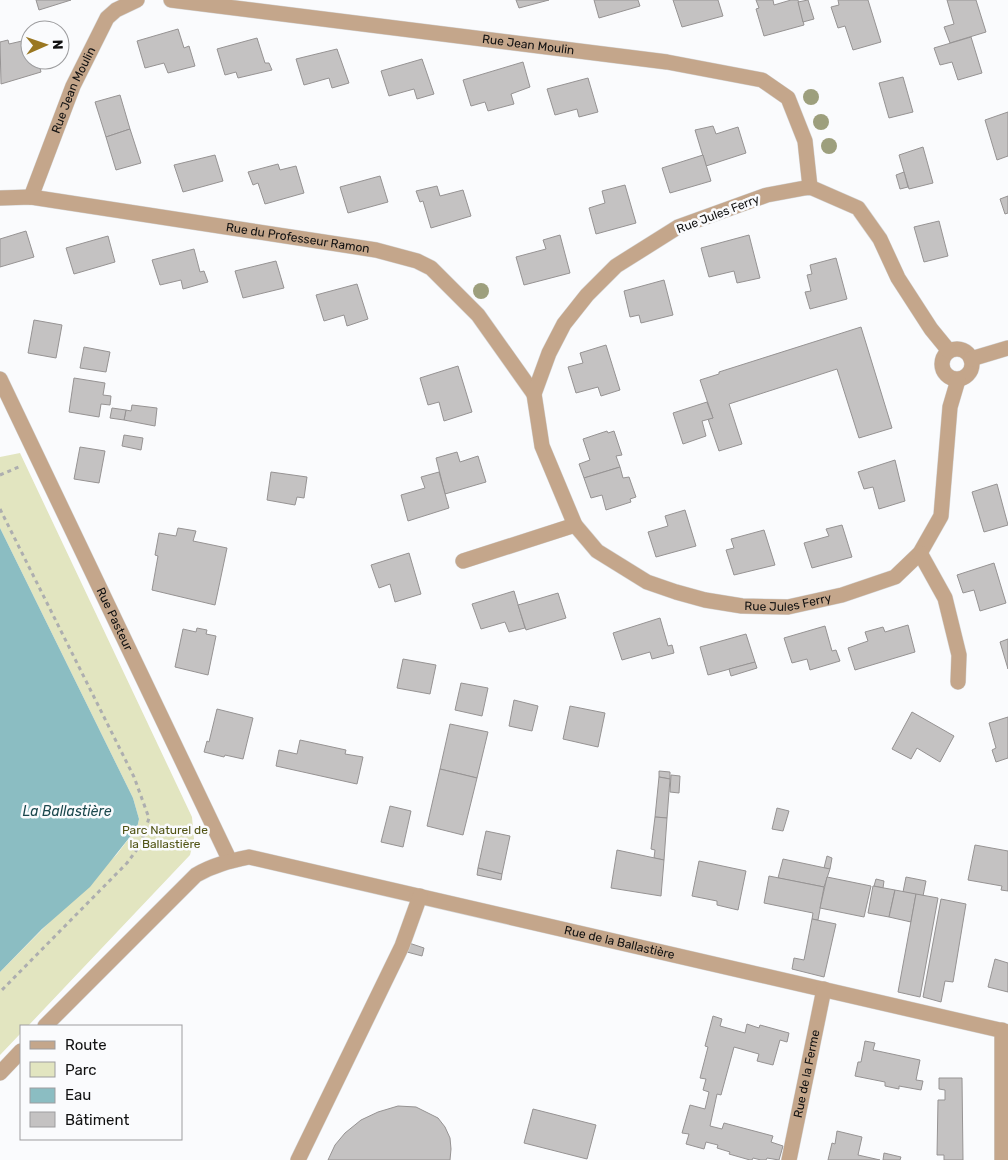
<svg xmlns="http://www.w3.org/2000/svg" width="1008" height="1160" viewBox="0 0 1008 1160" font-family="Rubik,sans-serif">
<style>
.green{fill:#e2e5c0}
.water{fill:#8bbdc2}
.building{fill:#c4c2c2;stroke:#969393}
.lines{fill:none;stroke-linecap:round;stroke-linejoin:round}
.minor-casing{stroke:#d5d6d7;stroke-width:16}
.path{stroke:#adaeaf;stroke-width:3;stroke-dasharray:4 4;stroke-linecap:butt}
.minor{stroke:#c4a68b;stroke-width:15}
.tree{fill:#9d9f7d}
.labels{text-anchor:middle;stroke-width:5;stroke-linejoin:round;paint-order:stroke}
.street-label{font-size:12px;fill:#111;stroke:#fafbfd}
.park-label{font-size:12px;fill:#515415;stroke:#fafbfd}
.water-label{font-size:14px;font-style:italic;fill:#1c494e;stroke:#fafbfd}
</style>
<rect width="100%" height="100%" fill="#fafbfd"/>
<path class="green" d="M20,453L192,817L194,839L190,855L28,1026H21V1033L0,1055V972L117,854L137,828L139,819L133,798L0,528V457Z"/>
<path class="water" d="M0,528L133,798L139,819L137,828L90,887L42,929L0,972Z"/>
<g class="building">
<path d="M36,0H71L39,10Z"/>
<path d="M516,0H549L519,8Z"/>
<path d="M594,0H638L640,6L599,18Z"/>
<path d="M673,0H718L723,16L682,27Z"/>
<path d="M756,0H773L774,5L791,0H798L804,25L764,36L756,9L759,8Z"/>
<path d="M808,0L814,19L803,22L798,2Z"/>
<path d="M838,0H868L881,42L853,50L845,26L838,28L831,7L839,5Z"/>
<path d="M947,0H976L986,32L950,43L944,27L954,24Z"/>
<path d="M178,29L184,48L189,46L195,66L168,73L164,63L145,68L137,41Z"/>
<path d="M971,37L982,73L958,80L952,62L940,65L934,48Z"/>
<path d="M257,38L265,63H269L272,70L238,78L236,72L225,75L217,49Z"/>
<path d="M8,40L9,44L22,41L24,49L30,47V60H38L41,72L1,84L0,42Z"/>
<path d="M337,49L349,83L332,88L329,78L304,85L296,59Z"/>
<path d="M422,59L434,94L417,99L414,89L389,96L381,71Z"/>
<path d="M523,62L530,87L511,94L514,104L488,111L485,102L471,106L463,80Z"/>
<path d="M903,77L913,112L889,118L879,83Z"/>
<path d="M588,78L598,112L579,117L577,109L555,115L547,89Z"/>
<path d="M120,95L130,129L106,137L95,102Z"/>
<path d="M1008,112V156L997,160L985,120Z"/>
<path d="M713,126L716,134L738,127L746,153L706,166L695,130Z"/>
<path d="M130,129L141,163L116,170L106,137Z"/>
<path d="M923,147L933,183L909,189L899,155Z"/>
<path d="M215,155L223,181L183,192L174,165Z"/>
<path d="M703,155L711,181L670,193L662,168Z"/>
<path d="M278,164L280,170L296,166L304,193L265,204L258,183L253,185L248,172Z"/>
<path d="M904,172L908,187L900,189L896,175Z"/>
<path d="M380,176L388,202L348,213L340,187Z"/>
<path d="M625,185L636,223L596,234L589,208L605,203L602,191Z"/>
<path d="M437,186L440,196L463,190L471,216L431,228L423,201L420,202L416,191Z"/>
<path d="M1008,196V213L1005,214L1000,199Z"/>
<path d="M939,221L948,256L924,262L914,227Z"/>
<path d="M26,231L34,257L0,267V239Z"/>
<path d="M560,235L570,273L524,285L516,257L546,249L543,240Z"/>
<path d="M749,235L760,278L737,283L734,271L709,277L701,248Z"/>
<path d="M108,236L115,262L74,274L66,248Z"/>
<path d="M194,249L200,272L204,271L208,282L183,289L181,280L160,285L152,260Z"/>
<path d="M836,258L847,299L810,309L805,292L811,291L807,275L812,274L810,265Z"/>
<path d="M276,261L284,288L243,298L235,271Z"/>
<path d="M664,280L673,315L641,323L639,315L630,317L624,291Z"/>
<path d="M357,284L368,319L347,326L344,315L324,321L316,295Z"/>
<path d="M34,320L62,325L56,358L28,353Z"/>
<path d="M861,327L892,428L859,438L837,369L729,404L742,444L719,451L708,419L713,418L700,380L719,374V372Z"/>
<path d="M606,345L620,390L601,396L598,387L576,393L568,367L583,363L580,353Z"/>
<path d="M84,347L110,352L106,372L80,368Z"/>
<path d="M458,366L472,412L444,421L439,402L428,405L420,378Z"/>
<path d="M74,378L105,383L103,395L111,396L110,405L101,404L99,417L69,412Z"/>
<path d="M707,402L713,418L702,421L706,436L683,444L673,413Z"/>
<path d="M132,405L157,408L155,426L124,420L126,410L131,411Z"/>
<path d="M112,408L126,410L124,420L110,418Z"/>
<path d="M607,431L608,433L614,431L622,455L616,456L620,467L584,478L579,464L590,460L583,439Z"/>
<path d="M124,435L143,438L141,450L122,446Z"/>
<path d="M80,447L105,451L99,483L74,479Z"/>
<path d="M457,452L460,462L478,456L486,482L445,494L436,458Z"/>
<path d="M895,460L905,501L879,509L873,487L864,489L858,472Z"/>
<path d="M620,467L623,478L629,477L636,497L630,499L631,502L606,510L602,495L591,498L584,478Z"/>
<path d="M271,472L307,477L304,498L297,497L295,505L267,500Z"/>
<path d="M439,472L449,508L408,521L401,495L425,488L421,477Z"/>
<path d="M997,484L1008,525L984,532L972,492Z"/>
<path d="M685,510L696,546L656,557L648,532L668,526L665,516Z"/>
<path d="M842,525L852,557L812,568L804,543L829,536L826,529Z"/>
<path d="M178,528L196,531L193,541L227,548L215,605L152,590L158,556L155,555L159,533L176,536Z"/>
<path d="M764,530L775,565L734,575L726,550L734,548L731,539Z"/>
<path d="M409,553L421,594L395,602L390,584L379,588L371,565Z"/>
<path d="M994,563L1006,603L980,611L974,590L963,593L957,575Z"/>
<path d="M514,591L525,628L509,632L505,622L481,629L472,604Z"/>
<path d="M558,593L566,618L526,630L518,605Z"/>
<path d="M660,618L668,646L672,645L674,653L652,659L650,652L622,660L613,633Z"/>
<path d="M908,625L915,652L855,670L848,648L868,641L865,632L883,627L885,632Z"/>
<path d="M825,626L832,651L836,650L840,661L810,670L807,659L792,663L784,638Z"/>
<path d="M197,628L207,630L206,634L216,636L208,675L175,667L183,629L196,632Z"/>
<path d="M746,634L755,662L708,675L700,647Z"/>
<path d="M1008,639V669L1000,642Z"/>
<path d="M403,659L436,665L430,694L397,688Z"/>
<path d="M755,662L757,668L731,676L729,669Z"/>
<path d="M461,683L488,688L482,716L455,710Z"/>
<path d="M514,700L538,706L532,731L509,726Z"/>
<path d="M570,706L605,713L598,747L563,739Z"/>
<path d="M217,709L253,718L243,759L225,755L224,757L204,752L207,741L209,742Z"/>
<path d="M912,712L954,736L940,762L917,748L911,759L892,749Z"/>
<path d="M1008,717V758L996,762L992,750L996,748L989,723Z"/>
<path d="M450,724L488,732L477,778L440,769Z"/>
<path d="M300,740L346,750L345,754L363,757L357,784L276,766L279,750L297,754Z"/>
<path d="M440,769L477,778L463,835L427,826Z"/>
<path d="M659,771L670,772V779L659,777Z"/>
<path d="M671,775L680,776L679,793L670,792Z"/>
<path d="M659,777L670,779L667,818L655,817Z"/>
<path d="M390,806L411,811L403,847L381,842Z"/>
<path d="M777,808L789,811L783,831L772,829Z"/>
<path d="M655,817L667,818L664,860L654,858L655,850L651,849Z"/>
<path d="M486,831L510,836L502,874L478,868Z"/>
<path d="M975,845L1008,851V891L1001,890L1002,886L968,880Z"/>
<path d="M617,850L664,860L661,896L611,888Z"/>
<path d="M827,856L832,858L830,869L824,868Z"/>
<path d="M783,859L830,869L824,887L778,878Z"/>
<path d="M699,861L746,871L738,910L717,905V901L692,896Z"/>
<path d="M478,868L502,874L501,880L477,875Z"/>
<path d="M769,876L824,887L818,920L812,919L813,913L764,903Z"/>
<path d="M827,877L871,886L864,917L820,908Z"/>
<path d="M906,877L926,881L923,896L903,892Z"/>
<path d="M876,879L884,881L883,888L874,886Z"/>
<path d="M873,886L895,890L889,917L868,913Z"/>
<path d="M895,890L916,894L911,922L889,917Z"/>
<path d="M916,894L938,898L920,997L898,992Z"/>
<path d="M941,899L966,904L953,982L945,981L941,1002L923,997Z"/>
<path d="M812,919L836,924L824,977L792,969L794,958L804,960Z"/>
<path d="M409,943L424,948L422,956L407,952Z"/>
<path d="M995,959L1008,963V992L988,987Z"/>
<path d="M713,1016L722,1019L720,1026L745,1033L747,1024L759,1028L760,1025L789,1033L787,1042L780,1040L773,1065L757,1061L759,1054L734,1047L721,1095L717,1094L710,1126L722,1129L724,1123L773,1136L771,1142L783,1146L779,1160L767,1158L766,1160H761L753,1158L752,1160H750L729,1154L730,1152L717,1148L718,1145L706,1142L704,1149L686,1144L689,1134L682,1133L690,1105L705,1109L709,1092L703,1090L706,1079L700,1078L708,1047L705,1046Z"/>
<path d="M865,1041L875,1043L873,1050L920,1060L916,1080L923,1081L921,1090L899,1086V1089L885,1086V1082L855,1076L858,1062H861Z"/>
<path d="M939,1078H962L963,1160H944V1155H937L938,1100H945V1090L939,1089Z"/>
<path d="M398,1106L416,1107L438,1118L445,1127L450,1138L451,1149L450,1160H328L335,1145L345,1133L361,1120L378,1112Z"/>
<path d="M533,1109L596,1125L587,1159L524,1143Z"/>
<path d="M837,1131L862,1137L858,1155L880,1160H828L832,1143L835,1144Z"/>
<path d="M884,1153L901,1157L900,1160H883Z"/>
</g>
<g class="lines">
<defs>
<g id="minor">
<path id="s1" d="M171,0L667,62L762,80L788,98L805,141L810,187"/>
<path id="s2" d="M31,197L73,86L107,18L116,10L137,0"/>
<path id="s3" d="M0,198L31,197L376,250L417,261L431,268L478,315L534,394"/>
<circle cx="957" cy="364" r="15"/>
<path id="s4" d="M949,351L931,329L898,278L880,239L858,208L810,187L767,195L678,227L616,266L587,295L564,324L549,353L534,394L542,446L575,525L597,551L647,582L676,592L705,600L742,606L788,607L842,595L895,577L920,553L941,516L950,407L958,380"/>
<path d="M971,359L1008,348"/>
<path id="s5" d="M0,379L230,861"/>
<path d="M920,553L945,598L959,655L958,682"/>
<path d="M463,561L575,525"/>
<path id="s6" d="M45,1026L196,875C213,865 230,861 249,857L1008,1032"/>
<path d="M1002,1030V1160"/>
<path d="M0,1073L21,1051"/>
<path d="M298,1160L402,946L420,896"/>
<path id="s7" d="M789,1160L824,989"/>
</g>
</defs>
<use href="#minor" class="minor-casing"/>
<g class="path">
<path d="M0,475L21,466"/>
<path d="M0,509L134,777L149,818L143,837L138,848L127,863L0,992"/>
</g>
<use href="#minor" class="minor"/>
</g>
<g class="tree">
<circle cx="811" cy="97" r="8"/>
<circle cx="821" cy="122" r="8"/>
<circle cx="829" cy="146" r="8"/>
<circle cx="481" cy="291" r="8"/>
</g>
<g class="labels">
<g class="street-label">
<text dy="4" stroke="none"><textPath href="#s1" startOffset="360">Rue Jean Moulin</textPath></text>
<text dy="4" stroke="none"><textPath href="#s2" startOffset="115">Rue Jean Moulin</textPath></text>
<text transform="translate(718 214) rotate(-21)" y="4">Rue Jules Ferry</text>
<text dy="4" stroke="none"><textPath href="#s3" startOffset="301">Rue du Professeur Ramon</textPath></text>
<text dy="4" stroke="none"><textPath href="#s4" startOffset="964">Rue Jules Ferry</textPath></text>
<text dy="4" stroke="none"><textPath href="#s5" startOffset="266">Rue Pasteur</textPath></text>
<text dy="4" stroke="none"><textPath href="#s6" startOffset="650">Rue de la Ballastière</textPath></text>
<text dy="4" stroke="none"><textPath href="#s7" startOffset="88">Rue de la Ferme</textPath></text>
</g>
<g class="park-label">
<text x="165" y="834">Parc Naturel de<tspan x="165" dy="14">la Ballastière</tspan></text>
</g>
<g class="water-label">
<text x="67" y="816">La Ballastière</text>
</g>
</g>
<rect x="20" y="1025" width="162" height="115" fill="#fafbfd" stroke="#9d9d9f"/>
<rect x="30" y="1041" width="25" height="8" fill="#c4a68b" stroke="#9d9d9f"/>
<text x="65" y="1050" font-size="15" fill="#111111">Route</text>
<rect x="30" y="1062" width="25" height="15" fill="#e2e5c0" stroke="#9d9d9f"/>
<text x="65" y="1075" font-size="15" fill="#111111">Parc</text>
<rect x="30" y="1088" width="25" height="15" fill="#8bbdc2" stroke="#9d9d9f"/>
<text x="65" y="1100" font-size="15" fill="#111111">Eau</text>
<rect x="30" y="1112" width="25" height="15" fill="#c4c2c2" stroke="#9d9d9f"/>
<text x="65" y="1125" font-size="15" fill="#111111">Bâtiment</text>
<g transform="translate(45 45) rotate(88)"><circle r="24" fill="#fafbfd" stroke="#9d9d9f"/>
<path d="M0-4L9 19L0 12L-9 19Z" fill="#9a7721"/>
<text y="-8" font-size="14" font-weight="bold" text-anchor="middle" fill="#111111">N</text>
</g>
</svg>
